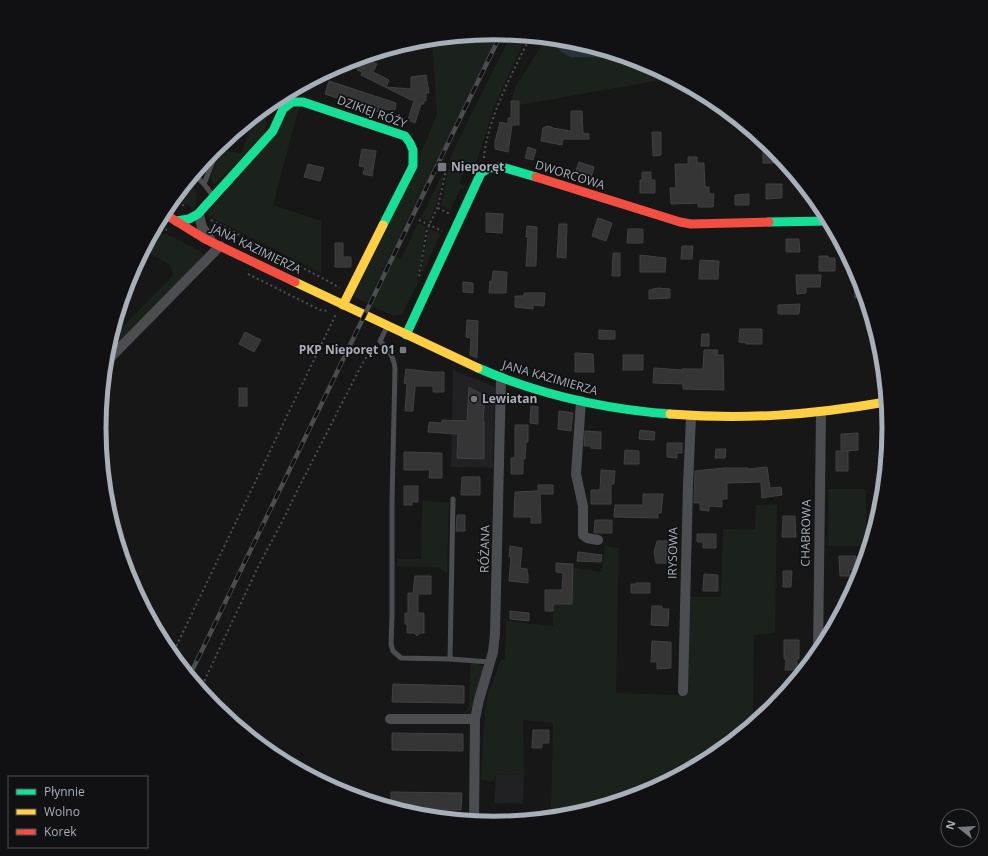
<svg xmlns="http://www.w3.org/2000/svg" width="988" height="856" viewBox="0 0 988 856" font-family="'Open Sans',sans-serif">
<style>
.built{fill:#212123}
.green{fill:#1b221b}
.water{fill:#29343a}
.building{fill:#353536;stroke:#404143}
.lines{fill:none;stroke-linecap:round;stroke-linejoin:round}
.path{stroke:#4d4f52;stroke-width:2;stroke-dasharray:2 3;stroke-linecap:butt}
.lane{stroke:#4b4d50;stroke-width:5}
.street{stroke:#4b4d50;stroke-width:10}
.fast{stroke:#16e098;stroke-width:9}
.slow{stroke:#ffcf43;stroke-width:9}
.jam{stroke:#f24e42;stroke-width:9}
.rail-casing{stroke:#4b4d4f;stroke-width:4.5}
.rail{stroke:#111113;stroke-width:3;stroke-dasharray:9;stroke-linecap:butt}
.poi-dot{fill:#757a80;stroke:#111113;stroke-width:1.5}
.labels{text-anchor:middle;stroke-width:3.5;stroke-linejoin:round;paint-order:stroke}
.street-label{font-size:12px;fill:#a7afb9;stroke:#111113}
.poi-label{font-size:12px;font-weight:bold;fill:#a7afb9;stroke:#111113;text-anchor:start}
.rim{fill:none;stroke:#a7afb9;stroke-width:5}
</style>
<rect width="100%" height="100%" fill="#171717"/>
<g class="built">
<path d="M496,33L503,34L372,304L368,302Z"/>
<path d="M453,370L495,387L493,468L451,467Z"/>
<path d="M524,774L523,804L494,803L496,775Z"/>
</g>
<g class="green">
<path d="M496,33L367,303L352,296L419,157L437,115L432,40L430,39Z"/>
<path d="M511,35L526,36L494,107L473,173L466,169L459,183L466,186L464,189L461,188L450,210L441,206L451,155Z"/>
<path d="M546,38L560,51L570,57L628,58L645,63L673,78L519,105V101H511L515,88Z"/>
<path d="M265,107C264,112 265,115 266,120C267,129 264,134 259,142L214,185L211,181C210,176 213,171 215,166C221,150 223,149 241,154L253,121L250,120Z"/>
<path d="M299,107L273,205L321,221V273L207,215L209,210L291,109Z"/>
<path d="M445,168L436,205L429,222L421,218Z"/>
<path d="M186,183C199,188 197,199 194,209L175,197Z"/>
<path d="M418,223L426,227L417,279L419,281L402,314L394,316L371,306L395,257L401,259Z"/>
<path d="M429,228L439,233L440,235L423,272L421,271Z"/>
<path d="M154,230L171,236L203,253L201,260L106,355L110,340L173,275L170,265L144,250Z"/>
<path d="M829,489H866V546H828Z"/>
<path d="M422,501L449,502L447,574L439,567L397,566V559H421Z"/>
<path d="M777,504L775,633L754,635L753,724L713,757L645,793L571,815L551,817L553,723L523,720L524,774L496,775L495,779L489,782L481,779L485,707L489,691L501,660H505L506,621L553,626V604H572L573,568L602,572L605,546L619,548L616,693L686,695L689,597H721L723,529L755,530L756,505Z"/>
<path d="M472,663L478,664L483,667L484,673L473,707L467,713H464L469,708L470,664Z"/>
</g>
<path class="water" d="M547,38L571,41L628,58L570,57L560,51Z"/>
<g class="building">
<path d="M363,57L377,64L373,72L389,80L386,87L411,89V77L426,75L429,93H426V101H424V104H421L415,123L408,120L414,100H411L361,75L362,72L357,70Z"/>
<path d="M329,81L396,103L395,110L380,109L379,112L325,94Z"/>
<path d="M511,101H519V125H512L508,152L495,149V142L500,122L508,124V118H511Z"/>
<path d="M571,111H582L583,133L589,134V139H563L562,145L541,141L543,128L547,126L552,127L553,128L571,131Z"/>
<path d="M652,132H661V155L653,156Z"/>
<path d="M528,147L536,150L533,160L525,158Z"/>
<path d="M763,147H770L771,153H777L779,155V163H763Z"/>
<path d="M362,149L376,151L372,176L363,174L365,167L359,166Z"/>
<path d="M688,157H697V163H704L705,187H709V194H714L713,207H698V203L671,204L670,188H676L675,164H688Z"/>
<path d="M579,162L594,167L591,178L587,177L581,181L579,175L575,174Z"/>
<path d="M308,164L324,168L320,181L304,177Z"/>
<path d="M642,172H651V180H655V193H640V180H642Z"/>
<path d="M766,184H782V198L766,199Z"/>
<path d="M749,194V205H735V195Z"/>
<path d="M486,213L503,214L502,233L486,232Z"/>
<path d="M598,218L612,223L606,241L592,236Z"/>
<path d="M559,224H567L566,258L557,257Z"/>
<path d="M527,226L537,227L536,266H526L528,237H526Z"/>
<path d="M628,229H643V243H627Z"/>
<path d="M786,239H799L800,252H786Z"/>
<path d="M335,243H343V257H351V267H335Z"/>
<path d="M682,246H693L692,259H681Z"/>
<path d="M613,253H620V276H612Z"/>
<path d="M640,255L666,258L665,272H640Z"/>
<path d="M819,256H828V258H835V271H819Z"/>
<path d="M700,260L719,261L718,279H699Z"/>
<path d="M853,268L859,277L865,297L855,298Z"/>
<path d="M493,271L507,272L506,293H489L490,281H492Z"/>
<path d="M796,275H821L820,287H806V293L797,294Z"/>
<path d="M463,282L473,283V293L463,292Z"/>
<path d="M658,288L670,289V298L649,299V290Z"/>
<path d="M524,293H545L544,306L533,305V309L515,307V296H524Z"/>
<path d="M800,304L799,314H778V305Z"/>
<path d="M467,320L478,321L477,358L470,355L471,338L466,337Z"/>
<path d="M740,329H762V344H746V343L739,342Z"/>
<path d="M599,330L615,331V339H599Z"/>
<path d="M245,332L261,340L254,352L239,344Z"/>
<path d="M702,334H709V346H701Z"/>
<path d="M704,350H718L717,355H723L724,390L683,389V384L653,383L654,368L682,370V369H703Z"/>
<path d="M575,353L593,354L594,372H575Z"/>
<rect x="623" y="355" width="20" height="15"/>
<path d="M406,369L432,372H444V392H433V386H415L413,411H405L407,384L404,383Z"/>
<path d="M469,387L485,396L483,421H484V459L457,458L458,434L428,432L429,422L442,423V420L467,421Z"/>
<rect x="239" y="388" width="8" height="18"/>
<path d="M531,406L538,407V424L530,423Z"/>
<path d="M559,411L573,413L571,431L558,429Z"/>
<path d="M515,425H528V442H526L525,459H523V474H511V458H515Z"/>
<path d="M640,430L655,432L654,440L639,439Z"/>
<path d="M585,431L601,432V449L591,448V446H584Z"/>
<path d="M858,433V450L845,451H848V471H836V451H841V434Z"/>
<path d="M667,443H682V453H677V458L667,457Z"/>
<path d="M716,449H726L725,458H715Z"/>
<path d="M625,450L639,451V464H624Z"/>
<path d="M404,452L442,453V478H429L430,470H404Z"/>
<path d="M767,467L770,488L781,487L782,495L762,498L761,482L727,483V499H722V507L709,506V511L700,510V503H694L695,471L724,468H748V469Z"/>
<path d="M601,470L615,471L614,484H611V504H591V490H600Z"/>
<path d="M462,477H480V495H461Z"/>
<path d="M538,485H553V494H540L541,523H531V517H514L515,492L538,491Z"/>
<path d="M404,486H418V502H412V505H404Z"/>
<path d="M643,494H663L661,513H658V518L614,517L615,505H643Z"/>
<path d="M457,515H465V531H456Z"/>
<path d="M783,516H795L796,537H782Z"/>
<path d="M595,520H612V533H594Z"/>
<path d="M697,534H716V548H703V542H697Z"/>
<path d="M657,541H673V556H671V563H656L654,552Z"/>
<path d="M510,546L522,548L520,568L527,569V572L528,573V583L509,581L511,557H509Z"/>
<path d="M578,552L602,555L601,562L577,561Z"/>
<path d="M839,556H856V570H849V576H840Z"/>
<path d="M556,563L573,564L572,604H553V611H545V590H562L563,573L556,572Z"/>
<path d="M783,571H792L791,587H783Z"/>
<path d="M704,574L718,575V591H703Z"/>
<path d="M415,576H431V594H418V613H424V633H420L417,636L414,633H407V624H405V613H408V593H413Z"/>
<path d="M636,583H650V593H631V584H636Z"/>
<path d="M652,606H662V609H669L668,626L651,625Z"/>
<path d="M510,611L529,613V621L510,619Z"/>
<path d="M784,640H799V659H797V670H785L786,659H784Z"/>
<path d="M652,641L671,642V668L657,669V662H651Z"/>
<path d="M393,684L464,686V703L392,702Z"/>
<path d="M533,730H549V743H542V748H532Z"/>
<path d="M392,733L463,734V751L392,750Z"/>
<path d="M391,792L462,793L461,810L396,809L391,807Z"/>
<path d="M491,815H505L504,822L491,823Z"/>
</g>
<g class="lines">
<g class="path">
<path d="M484,158C487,119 513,72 530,37"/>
<path d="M174,199L186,207"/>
<path d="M438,208L450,214"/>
<path d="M211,220L324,279L340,288"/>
<path d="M419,220L442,231"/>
<path d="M156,227L167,230"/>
<path d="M248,274L320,310L329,311"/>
<path d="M420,276L419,275L427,230L438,206L448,161"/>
<path d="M172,655L336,314"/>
<path d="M200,690L259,565L285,516L296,493L360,368L370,351L375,346"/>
</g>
<g class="lane">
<path d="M194,174L204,184L213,196"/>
<path d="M204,184L218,148L231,140L234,133"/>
<path d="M387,327L380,341C388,350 394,356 395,369L392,502V616L391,644L393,651L401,658L450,659L490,662"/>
<path d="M450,659L453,499"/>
</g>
<g class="street">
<path d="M199,215L202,227L212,242"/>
<path d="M106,362L220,246"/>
<path d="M581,401L576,474L583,506V535L587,538L598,540"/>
<path d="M818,653L821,413"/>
<path d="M683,691L688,485L691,417"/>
<path d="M390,719H475"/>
<path d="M474,821L475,719L479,700L493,652L495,634L501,377"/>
</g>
<g class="fast">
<path d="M176,221L189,219L198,214L273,131L283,109L292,102H303L405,136L410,143L413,150V166L383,225"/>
<path d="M769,222L829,221"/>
<path d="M406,335L481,173L489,168L502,167L536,177"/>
<path d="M478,368C538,394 604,409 670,414"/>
</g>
<g class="slow">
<path d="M295,282L478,368"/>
<path d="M343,305L383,225"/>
<path d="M670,414C745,420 811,415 886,402"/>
</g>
<g class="jam">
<path d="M536,177L680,222L691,224L769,222"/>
<path d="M163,213L205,239L295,282"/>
</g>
<defs>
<path id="rail" d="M189,677L501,34"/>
</defs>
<use href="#rail" class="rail-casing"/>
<use href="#rail" class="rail"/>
</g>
<g class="poi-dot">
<rect x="437" y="162" width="10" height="10" rx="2"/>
<rect x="399" y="346" width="8" height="8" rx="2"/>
<circle cx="474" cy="399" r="4"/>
</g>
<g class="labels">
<g class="street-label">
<text transform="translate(372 112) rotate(20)" y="4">DZIKIEJ RÓŻY</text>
<text transform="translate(570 175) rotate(17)" y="4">DWORCOWA</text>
<text transform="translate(256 249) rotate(26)" y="4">JANA KAZIMIERZA</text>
<text transform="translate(550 378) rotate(16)" y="4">JANA KAZIMIERZA</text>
<text transform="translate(806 533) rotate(-89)" y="4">CHABROWA</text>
<text transform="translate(485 549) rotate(-89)" y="4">RÓŻANA</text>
<text transform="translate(673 553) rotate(-89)" y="4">IRYSOWA</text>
</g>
<g class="poi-label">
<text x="451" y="171">Nieporęt</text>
<text x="395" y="354" text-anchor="end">PKP Nieporęt 01</text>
<text x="482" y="403">Lewiatan</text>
</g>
</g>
<path d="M0 0H988V856H0ZM106 428a388 388 0 1 1 776 0a388 388 0 1 1-776 0Z" fill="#111113" fill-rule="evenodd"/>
<path class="rim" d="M106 428a388 388 0 1 1 776 0a388 388 0 1 1-776 0Z"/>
<rect x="8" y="776" width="140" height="72" fill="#111113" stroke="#4d5055"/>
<rect x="16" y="789" width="20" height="6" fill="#16e098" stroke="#4d5055"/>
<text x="44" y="796" font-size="12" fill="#a7afb9">Płynnie</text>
<rect x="16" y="809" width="20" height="6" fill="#ffcf43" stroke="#4d5055"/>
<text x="44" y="816" font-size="12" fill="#a7afb9">Wolno</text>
<rect x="16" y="829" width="20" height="6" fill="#f24e42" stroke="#4d5055"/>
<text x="44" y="836" font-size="12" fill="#a7afb9">Korek</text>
<g transform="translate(960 828) rotate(288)"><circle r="19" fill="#111113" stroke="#4d5055"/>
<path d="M0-3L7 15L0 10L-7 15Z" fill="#757a80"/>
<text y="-6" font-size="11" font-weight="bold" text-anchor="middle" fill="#a7afb9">N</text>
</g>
</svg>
